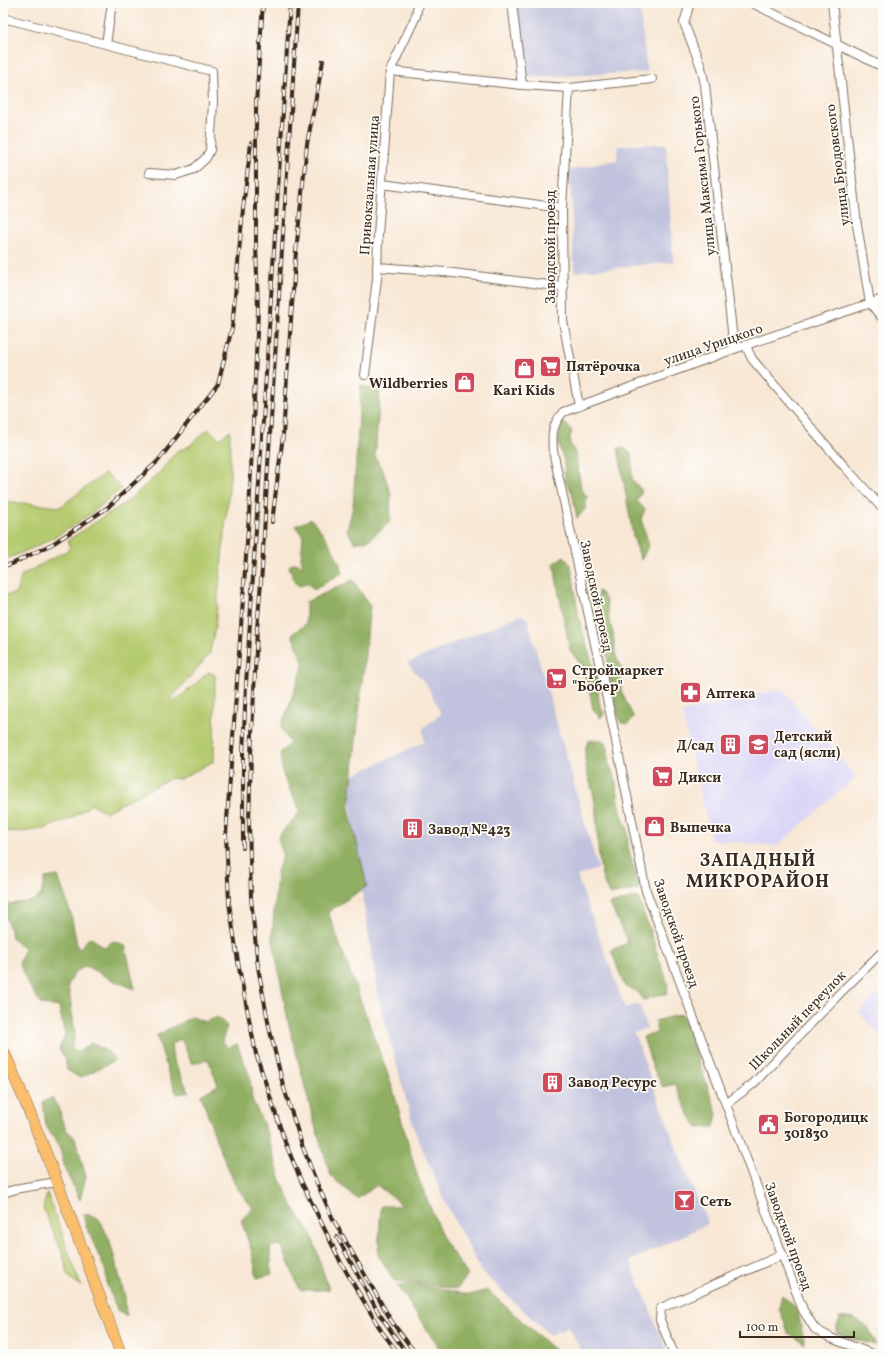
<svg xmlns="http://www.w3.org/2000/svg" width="886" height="1357" viewBox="0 0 886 1357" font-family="Vollkorn,serif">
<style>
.built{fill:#dbd6f7}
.industrial{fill:#c1c2dd}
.green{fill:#b5cb6f;stroke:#787a46}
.forest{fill:#90af62;stroke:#666c40}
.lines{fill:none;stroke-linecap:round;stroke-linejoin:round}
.minor-casing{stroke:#7d6c5e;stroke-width:10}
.major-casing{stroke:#7d6c5e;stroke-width:12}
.minor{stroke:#fff;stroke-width:8}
.major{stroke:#fabe6d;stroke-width:11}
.rail-casing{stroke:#3b2a1e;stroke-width:4}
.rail{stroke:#fdfcf7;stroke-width:2.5;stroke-dasharray:8;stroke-linecap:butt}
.labels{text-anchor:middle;stroke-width:3.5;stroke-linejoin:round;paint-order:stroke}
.street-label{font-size:14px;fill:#3b2a1e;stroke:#fdfcf7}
.poi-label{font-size:14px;font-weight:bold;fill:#3b2a1e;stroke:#fdfcf7;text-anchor:start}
.district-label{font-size:18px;font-weight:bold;letter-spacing:1px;fill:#3b2a1e;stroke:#fdfcf7}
</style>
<rect width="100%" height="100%" fill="#fdfcf7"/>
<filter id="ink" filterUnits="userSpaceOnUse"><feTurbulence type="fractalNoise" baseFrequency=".025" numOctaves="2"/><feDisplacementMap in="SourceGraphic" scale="8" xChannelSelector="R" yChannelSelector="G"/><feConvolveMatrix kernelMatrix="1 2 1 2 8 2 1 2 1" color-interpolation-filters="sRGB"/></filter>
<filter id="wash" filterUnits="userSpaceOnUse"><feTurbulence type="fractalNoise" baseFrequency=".012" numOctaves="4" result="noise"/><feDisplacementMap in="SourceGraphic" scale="16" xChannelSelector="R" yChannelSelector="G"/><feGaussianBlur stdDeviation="0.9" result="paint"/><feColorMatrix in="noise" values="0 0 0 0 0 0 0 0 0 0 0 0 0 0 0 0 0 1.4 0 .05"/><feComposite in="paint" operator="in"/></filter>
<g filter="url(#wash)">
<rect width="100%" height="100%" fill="#f8e7d4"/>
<g class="built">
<path d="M782,689L856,777L777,846L711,840L682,712Z"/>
<path d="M883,990V1039L859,1012Z"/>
</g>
<g class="industrial">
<path d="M514,3H639L647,72L524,78Z"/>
<path d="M647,144H666L673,262L574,272L570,170L617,160L618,146Z"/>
<path d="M520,615L527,618L598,869L577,876L625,1008L639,1004L647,1028L634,1033L677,1150L708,1224L630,1261L668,1354H583L568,1327L550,1335L482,1272L445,1202L414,1129L378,995L364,906L347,778L424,742L423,728L441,714L427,685L407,663Z"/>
</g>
<g class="green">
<path d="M208,429L220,439L230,430V478L215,628L210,653L171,699L173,703L209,672L215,675L214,761L180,779L171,778L105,812L92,804L72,818L44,829L19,832L3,831V596L16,593L22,575L70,549L68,540L128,501L159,473L177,451L188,447Z"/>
<path d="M105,473L116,482L121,489C85,521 48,544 3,560V501L60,507Z"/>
<path d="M47,1193L81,1286L69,1277L62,1252L43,1208Z"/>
</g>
<g class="forest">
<path d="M361,385L380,392L375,457L383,471L391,494L390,522L369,540L355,543L347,530L353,507Z"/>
<path d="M562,421L567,425L572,431L570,437V444L576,454L581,489L587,497L585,509L577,518L572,492L565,481L564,461L558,442Z"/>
<path d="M618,448H625L632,455V479L642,491L637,501L645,509L641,519L649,545L641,560L633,536Z"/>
<path d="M311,519C326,534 335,552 343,572L314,590L308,583L300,586L294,582L289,566L295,563L303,566L301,558L303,536L295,526Z"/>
<path d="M564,556L571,566L574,583L576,600L579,618L597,680L599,702L604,715L600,718L593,710L589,688L582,666L570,650L558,589L554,563Z"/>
<path d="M353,580L370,606L349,809L367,886L328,912L392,1086L417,1175L444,1241L468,1275L457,1289L412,1282L394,1281L378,1254L381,1206H403L377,1185L357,1199L331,1176L314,1122L288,1021L272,936L277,872L283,856L278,837L300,811L283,775L280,753L290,743L281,727L304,664L292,634L306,624V602Z"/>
<path d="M598,591L602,594L606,601L609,620L613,633L616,657L622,668L621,691L634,718L628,724L621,723L617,713L610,680L607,654L598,611Z"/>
<path d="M595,740H603L608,747V762L615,777L621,812L628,831V847L640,889L610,895C595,872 599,832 595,804C593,784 579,762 588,741Z"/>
<path d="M58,876L71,914L78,950L90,937L105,948L113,941L125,945L135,989L112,980L86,966L75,972L68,985L75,1032L72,1048L78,1052L92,1043L108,1052L115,1060L80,1078L67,1070L65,1057L59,1049L65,1035L59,1007L41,1004L28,984L19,963L25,948L13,940L5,914L9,904L33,901L41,895L45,878Z"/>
<path d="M638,897L668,984L667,993L643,1000L635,990L625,987L611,950L628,943L610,904Z"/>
<path d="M682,1014L717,1114L714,1127L698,1128L689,1115L675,1084L663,1087L653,1068L643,1037L657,1033L655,1021Z"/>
<path d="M192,1017L205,1022L218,1017L227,1026L222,1041L229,1048L237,1044L250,1077L252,1099L265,1128L281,1180L292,1205L311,1233L329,1290H300L281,1245L270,1247L272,1274L257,1278L252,1252L241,1220L253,1208L237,1188L218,1145L201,1095L218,1085L208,1059L192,1064L181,1039L171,1045L173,1060L189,1092L177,1094L169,1076L157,1035Z"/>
<path d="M52,1098L60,1110L61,1118L66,1129L75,1138L78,1148L86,1177L80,1200L66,1172L60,1149L46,1126L43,1102Z"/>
<path d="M83,1214C104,1216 99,1222 109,1238L125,1297L126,1317L117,1309L107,1285L106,1272L86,1226Z"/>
<path d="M416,1284L470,1295L487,1290L559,1354H443L397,1285Z"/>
<path d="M782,1295L794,1306L799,1317L805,1344L788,1333L785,1323L779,1309Z"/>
<path d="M839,1317L855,1319L869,1328L876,1345L849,1338L836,1332Z"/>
</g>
</g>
<g filter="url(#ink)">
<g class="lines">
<defs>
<g id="minor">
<path d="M690,3L684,23L701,67L705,85L734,349"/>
<path d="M752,3L883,67"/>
<path d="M832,3L857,225L870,303L883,319"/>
<path d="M3,18L212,71L213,103L210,150L206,158L194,169L176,175L149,173"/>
<path d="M106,44L112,3"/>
<path d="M390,71L522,85L512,3"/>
<path d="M522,85L569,88L652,79"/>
<path d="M569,88L562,208L563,321L579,406"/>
<path d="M382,184L562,208"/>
<path d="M377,267L445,272L564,287"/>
<path d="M746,346L752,359L844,466L883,509"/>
<path d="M365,375L377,279L378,235L390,71L416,16L418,3"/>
<path d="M726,1104L753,1084L840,993L883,951"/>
<path d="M3,1193L20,1188L57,1182"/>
<path d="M674,1354L660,1320L661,1308L782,1255"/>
<path d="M872,1354L831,1338L815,1329L803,1310L646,891L614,731L553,451C552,434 551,427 563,412L734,349L883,299"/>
</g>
<path id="major" d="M3,1050C47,1149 83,1252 121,1354"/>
</defs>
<use href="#minor" class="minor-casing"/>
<use href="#major" class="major-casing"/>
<use href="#minor" class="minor"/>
<use href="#major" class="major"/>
<defs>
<g id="rail">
<path d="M263,3L256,104V244L258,310L249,515L226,834L229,903L239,968L256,1054L285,1142L302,1183L341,1263L382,1332L399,1354"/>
<path d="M298,3L267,481L262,570L257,629L251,755L249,822L251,898L258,967L269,1027L283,1085L302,1145L316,1181L333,1219L392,1322L416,1354"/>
<path d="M272,522L283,435L295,262L307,144L323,61"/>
<path d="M3,566L12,564L54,543L107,508L158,461L218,384L232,328L243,209L251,143"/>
<path d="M243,848V755L246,684L290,3"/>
<path d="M337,1237L378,1312L407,1354"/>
</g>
</defs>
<use href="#rail" class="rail-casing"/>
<use href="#rail" class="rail"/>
</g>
</g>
<defs>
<symbol id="supermarket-square" viewBox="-11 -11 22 22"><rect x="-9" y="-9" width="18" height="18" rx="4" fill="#d1495b" stroke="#fdfcf7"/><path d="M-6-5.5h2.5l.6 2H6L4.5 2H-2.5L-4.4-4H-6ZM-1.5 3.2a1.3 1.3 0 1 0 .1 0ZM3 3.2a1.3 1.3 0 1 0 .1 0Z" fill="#fff"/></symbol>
<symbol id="shop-square" viewBox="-11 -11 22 22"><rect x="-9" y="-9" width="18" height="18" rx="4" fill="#d1495b" stroke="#fdfcf7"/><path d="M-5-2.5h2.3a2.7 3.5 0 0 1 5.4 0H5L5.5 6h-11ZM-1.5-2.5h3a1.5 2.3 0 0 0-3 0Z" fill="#fff"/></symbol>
<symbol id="pharmacy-square" viewBox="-11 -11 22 22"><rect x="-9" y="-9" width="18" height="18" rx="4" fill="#d1495b" stroke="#fdfcf7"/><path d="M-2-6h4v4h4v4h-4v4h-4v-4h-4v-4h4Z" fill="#fff"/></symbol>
<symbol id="school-square" viewBox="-11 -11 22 22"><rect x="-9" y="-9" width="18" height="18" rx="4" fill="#d1495b" stroke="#fdfcf7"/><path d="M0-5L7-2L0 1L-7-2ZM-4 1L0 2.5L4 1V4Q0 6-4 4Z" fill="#fff"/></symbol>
<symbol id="building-square" viewBox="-11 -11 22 22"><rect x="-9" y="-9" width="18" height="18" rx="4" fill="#d1495b" stroke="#fdfcf7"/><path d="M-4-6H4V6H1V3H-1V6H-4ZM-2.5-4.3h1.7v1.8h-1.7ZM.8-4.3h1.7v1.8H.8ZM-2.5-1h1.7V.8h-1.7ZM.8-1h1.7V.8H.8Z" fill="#fff"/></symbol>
<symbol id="civic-square" viewBox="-11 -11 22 22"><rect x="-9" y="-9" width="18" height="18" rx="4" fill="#d1495b" stroke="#fdfcf7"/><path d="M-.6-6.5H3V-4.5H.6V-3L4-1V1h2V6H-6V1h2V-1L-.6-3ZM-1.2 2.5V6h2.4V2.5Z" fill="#fff"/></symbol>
<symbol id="bar-square" viewBox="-11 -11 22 22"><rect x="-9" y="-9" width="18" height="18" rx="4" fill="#d1495b" stroke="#fdfcf7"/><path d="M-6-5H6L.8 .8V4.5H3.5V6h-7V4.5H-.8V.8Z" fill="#fff"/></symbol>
</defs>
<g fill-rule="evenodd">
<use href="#supermarket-square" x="538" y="354" width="25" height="25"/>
<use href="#shop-square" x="512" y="356" width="25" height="25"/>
<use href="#shop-square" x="452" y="370" width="25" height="25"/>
<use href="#supermarket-square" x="544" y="666" width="25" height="25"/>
<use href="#pharmacy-square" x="678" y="680" width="25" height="25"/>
<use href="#school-square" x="746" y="732" width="25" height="25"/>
<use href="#building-square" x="718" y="732" width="25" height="25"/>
<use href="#supermarket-square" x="650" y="764" width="25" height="25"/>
<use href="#shop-square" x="642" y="814" width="25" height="25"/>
<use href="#building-square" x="400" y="816" width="25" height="25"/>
<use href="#building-square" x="540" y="1070" width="25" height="25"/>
<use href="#civic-square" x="756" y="1112" width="25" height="25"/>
<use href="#bar-square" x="672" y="1188" width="25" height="25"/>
</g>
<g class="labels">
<g class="street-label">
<text transform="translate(837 165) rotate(-97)" y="5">улица Бродовского</text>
<text transform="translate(702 176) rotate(-96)" y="5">улица Максима Горького</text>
<text transform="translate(369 185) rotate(-86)" y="5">Привокзальная улица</text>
<text transform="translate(550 247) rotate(-90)" y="5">Заводской проезд</text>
<text transform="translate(713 344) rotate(-19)" y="5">улица Урицкого</text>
<text transform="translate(597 596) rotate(78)" y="5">Заводской проезд</text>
<text transform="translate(677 933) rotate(71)" y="5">Заводской проезд</text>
<text transform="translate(797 1020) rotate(-46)" y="5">Школьный переулок</text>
<text transform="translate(789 1236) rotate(70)" y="5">Заводской проезд</text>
</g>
<g class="poi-label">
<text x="566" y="371">Пятёрочка</text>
<text x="448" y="388" text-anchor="end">Wildberries</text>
<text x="524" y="395" text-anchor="middle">Kari Kids</text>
<text x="572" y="675">Строймаркет<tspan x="572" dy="16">"Бобер"</tspan></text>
<text x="706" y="698">Аптека</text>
<text x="774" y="741">Детский<tspan x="774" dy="16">сад (ясли)</tspan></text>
<text x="714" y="750" text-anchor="end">Д/сад</text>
<text x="678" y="782">Дикси</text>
<text x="670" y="832">Выпечка</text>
<text x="428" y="834">Завод №423</text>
<text x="568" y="1087">Завод Ресурс</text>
<text x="784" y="1122">Богородицк<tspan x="784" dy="16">301830</tspan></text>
<text x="700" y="1206">Сеть</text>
</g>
<g class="district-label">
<text x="758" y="866">ЗАПАДНЫЙ<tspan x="758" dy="21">МИКРОРАЙОН</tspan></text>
</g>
</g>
<rect width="886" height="1357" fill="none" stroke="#fdfcf7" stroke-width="16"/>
<path d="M740 1331v6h114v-6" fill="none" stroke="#3b2a1e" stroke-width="2"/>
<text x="746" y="1331" font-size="12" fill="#3b2a1e" stroke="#fdfcf7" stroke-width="3" paint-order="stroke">100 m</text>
</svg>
